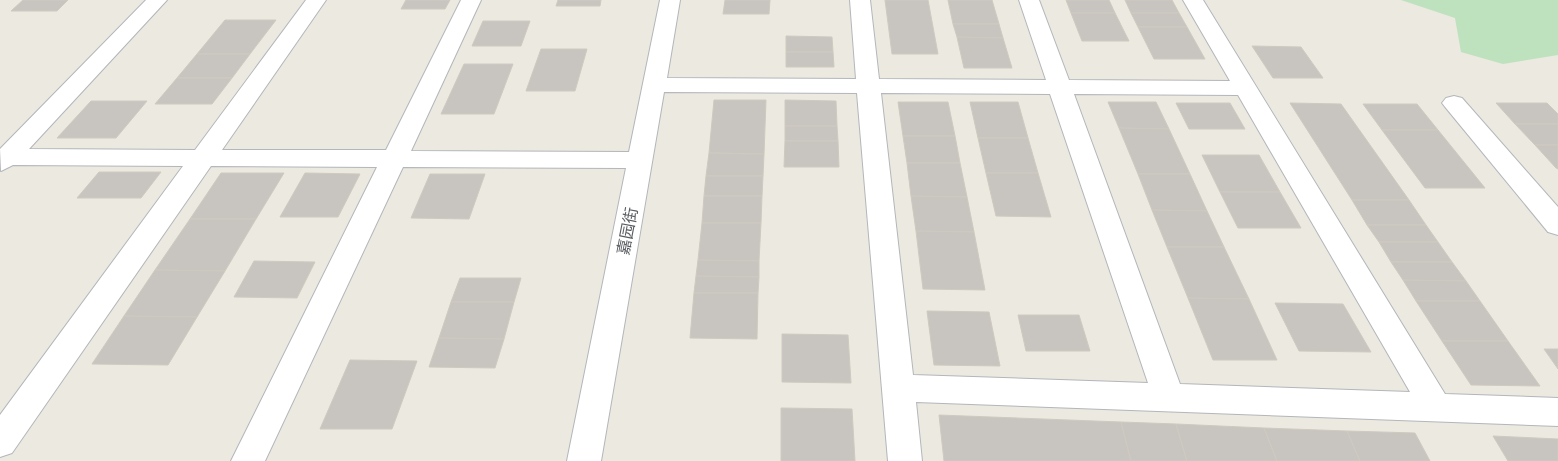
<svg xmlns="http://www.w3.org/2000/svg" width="1558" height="461" viewBox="0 0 1558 461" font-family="'Public Sans','Noto Sans SC',sans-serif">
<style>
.green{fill:#bee1be}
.building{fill:#c8c5c0;stroke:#cfcabf}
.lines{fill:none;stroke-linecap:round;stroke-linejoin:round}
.minor-casing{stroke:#b3b6ba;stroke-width:2}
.minor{fill:#fff;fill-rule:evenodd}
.labels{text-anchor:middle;stroke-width:4;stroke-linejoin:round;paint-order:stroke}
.street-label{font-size:16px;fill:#595c60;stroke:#fff}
</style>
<rect width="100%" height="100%" fill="#ebe9e0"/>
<path class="green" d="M1401,0H1558V55L1503,64L1461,52L1455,18Z"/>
<g class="building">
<path d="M23,0H68L57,11H11Z"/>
<path d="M406,0H450L445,9H401Z"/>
<path d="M558,0H601L600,6H556Z"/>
<path d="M725,0H770L769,14H723Z"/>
<path d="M885,0H928L938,54H892Z"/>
<path d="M948,0H992L999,24H953Z"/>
<path d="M1066,0H1109L1115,13H1071Z"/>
<path d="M1125,0H1172L1179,13H1131Z"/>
<path d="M1071,13H1115L1129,41H1082Z"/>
<path d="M1131,13H1179L1187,27H1138Z"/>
<path d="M225,20H276L250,54H197Z"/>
<path d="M483,21H530L521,46H472Z"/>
<path d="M953,24H999L1003,38L957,37Z"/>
<path d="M1138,27H1187L1205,59H1154Z"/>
<path d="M786,36L832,37L833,52H786Z"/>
<path d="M957,37L1003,38L1012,68H964Z"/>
<path d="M1252,46L1301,47L1323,78H1273Z"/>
<path d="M541,49H587L575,91H526Z"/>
<path d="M786,52H833L834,67H786Z"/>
<path d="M197,54H250L232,78H177Z"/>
<path d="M464,64H513L494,114H441Z"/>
<path d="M177,78H232L212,104H155Z"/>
<path d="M714,100H766L764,154L709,153Z"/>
<path d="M785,100L836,101L837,126H785Z"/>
<path d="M91,101H147L116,138H57Z"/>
<path d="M898,102H948L955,136H903Z"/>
<path d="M970,102H1018L1028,138H978Z"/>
<path d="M1108,102H1156L1169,129L1119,128Z"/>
<path d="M1176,103H1230L1245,129H1189Z"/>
<path d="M1290,103L1341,104L1409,200H1352Z"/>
<path d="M1496,103H1547L1558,114V124H1515Z"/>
<path d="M1363,104H1417L1438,130H1382Z"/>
<path d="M1515,124H1558V145H1535Z"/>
<path d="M785,126H837L838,141H785Z"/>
<path d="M1119,128L1169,129L1190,174H1138Z"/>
<path d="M1382,130H1438L1485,188H1425Z"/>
<path d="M903,136H955L960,163H907Z"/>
<path d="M978,138H1028L1038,173H986Z"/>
<path d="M785,141H838L839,167H784Z"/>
<path d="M1535,145H1558V169L1556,168Z"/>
<path d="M709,153L764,154L763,176H706Z"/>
<path d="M1202,155H1259L1280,192H1220Z"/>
<path d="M907,163H960L967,197L911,196Z"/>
<path d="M99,172H161L141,198H77Z"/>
<path d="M221,173H284L256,219H190Z"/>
<path d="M305,173L360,174L338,217H280Z"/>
<path d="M986,173H1038L1051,217L996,216Z"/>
<path d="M430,174H485L469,219L411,218Z"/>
<path d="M1138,174H1190L1207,211L1152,210Z"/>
<path d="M706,176H763L762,196H704Z"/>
<path d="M1220,192H1280L1301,228H1238Z"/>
<path d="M704,196H762L761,223H702Z"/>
<path d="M911,196L967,197L974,232L916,231Z"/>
<path d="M1352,200H1409L1426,225H1367Z"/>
<path d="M1152,210L1207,211L1224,247H1167Z"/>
<path d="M190,219H256L225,271L155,270Z"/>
<path d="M702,223H761L759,261L698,260Z"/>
<path d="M1367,225H1426L1438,242H1379Z"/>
<path d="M916,231L974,232L985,290L923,289Z"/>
<path d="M1379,242H1438L1452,262H1391Z"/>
<path d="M1167,247H1224L1249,299L1188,298Z"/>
<path d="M698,260L759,261V277L696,276Z"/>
<path d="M254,261L315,262L297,298L234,297Z"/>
<path d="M1391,262H1452L1466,281L1403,280Z"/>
<path d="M155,270L225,271L197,317L124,316Z"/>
<path d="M696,276L759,277L758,293H694Z"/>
<path d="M460,278H521L514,302H451Z"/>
<path d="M1403,280L1466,281L1480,301H1416Z"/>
<path d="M694,293H758L757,339L690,338Z"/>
<path d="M1188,298L1249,299L1277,360H1213Z"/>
<path d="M1416,301H1480L1508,341H1442Z"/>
<path d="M451,302H514L504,339L439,338Z"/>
<path d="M1275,303L1343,304L1371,352L1299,351Z"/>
<path d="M927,311L989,312L1000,366L934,365Z"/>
<path d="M1018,315H1079L1090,351H1026Z"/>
<path d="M124,316L197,317L168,365L92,364Z"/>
<path d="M782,334L848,335L851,383L782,382Z"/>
<path d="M439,338L504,339L495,368L429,367Z"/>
<path d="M1442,341H1508L1540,386L1471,385Z"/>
<path d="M1544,349H1558V369Z"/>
<path d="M350,360L417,361L392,429H320Z"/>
<path d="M781,408L852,409L855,461H781Z"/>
<path d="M939,415L1121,422L1131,461H944Z"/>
<path d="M1121,422L1176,424L1187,461H1131Z"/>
<path d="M1176,424L1264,428L1277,461H1187Z"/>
<path d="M1264,428L1347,431L1360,461H1277Z"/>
<path d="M1347,431L1415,433L1430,461H1360Z"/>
<path d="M1493,436L1558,439V461H1508Z"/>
</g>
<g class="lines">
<defs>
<g id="minor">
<path d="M146,0H167L29,149L195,150L306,0H326L222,150H386L461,0H481L411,151L629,152L660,0H680L667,78L856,79L850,0H870L879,79L1046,80L1019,0H1039L1069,80L1230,81L1183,0H1203L1445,394L1558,398V426L916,402L922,461H888L857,93L664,92L601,461H567L626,168L403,167L265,461H231L377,167L211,166L12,453L0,457V415L183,166L13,165L1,171L0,149ZM881,93L1050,94L1148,383L913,375ZM1074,94L1238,95L1410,392L1180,384Z"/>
<path d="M1454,96L1462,98L1558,207V235L1548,232L1446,108L1442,103L1446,98Z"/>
</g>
</defs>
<use href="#minor" class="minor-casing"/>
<use href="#minor" class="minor"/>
</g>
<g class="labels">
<g class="street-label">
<text transform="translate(627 231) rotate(-79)" y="6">嘉园街</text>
</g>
</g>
</svg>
